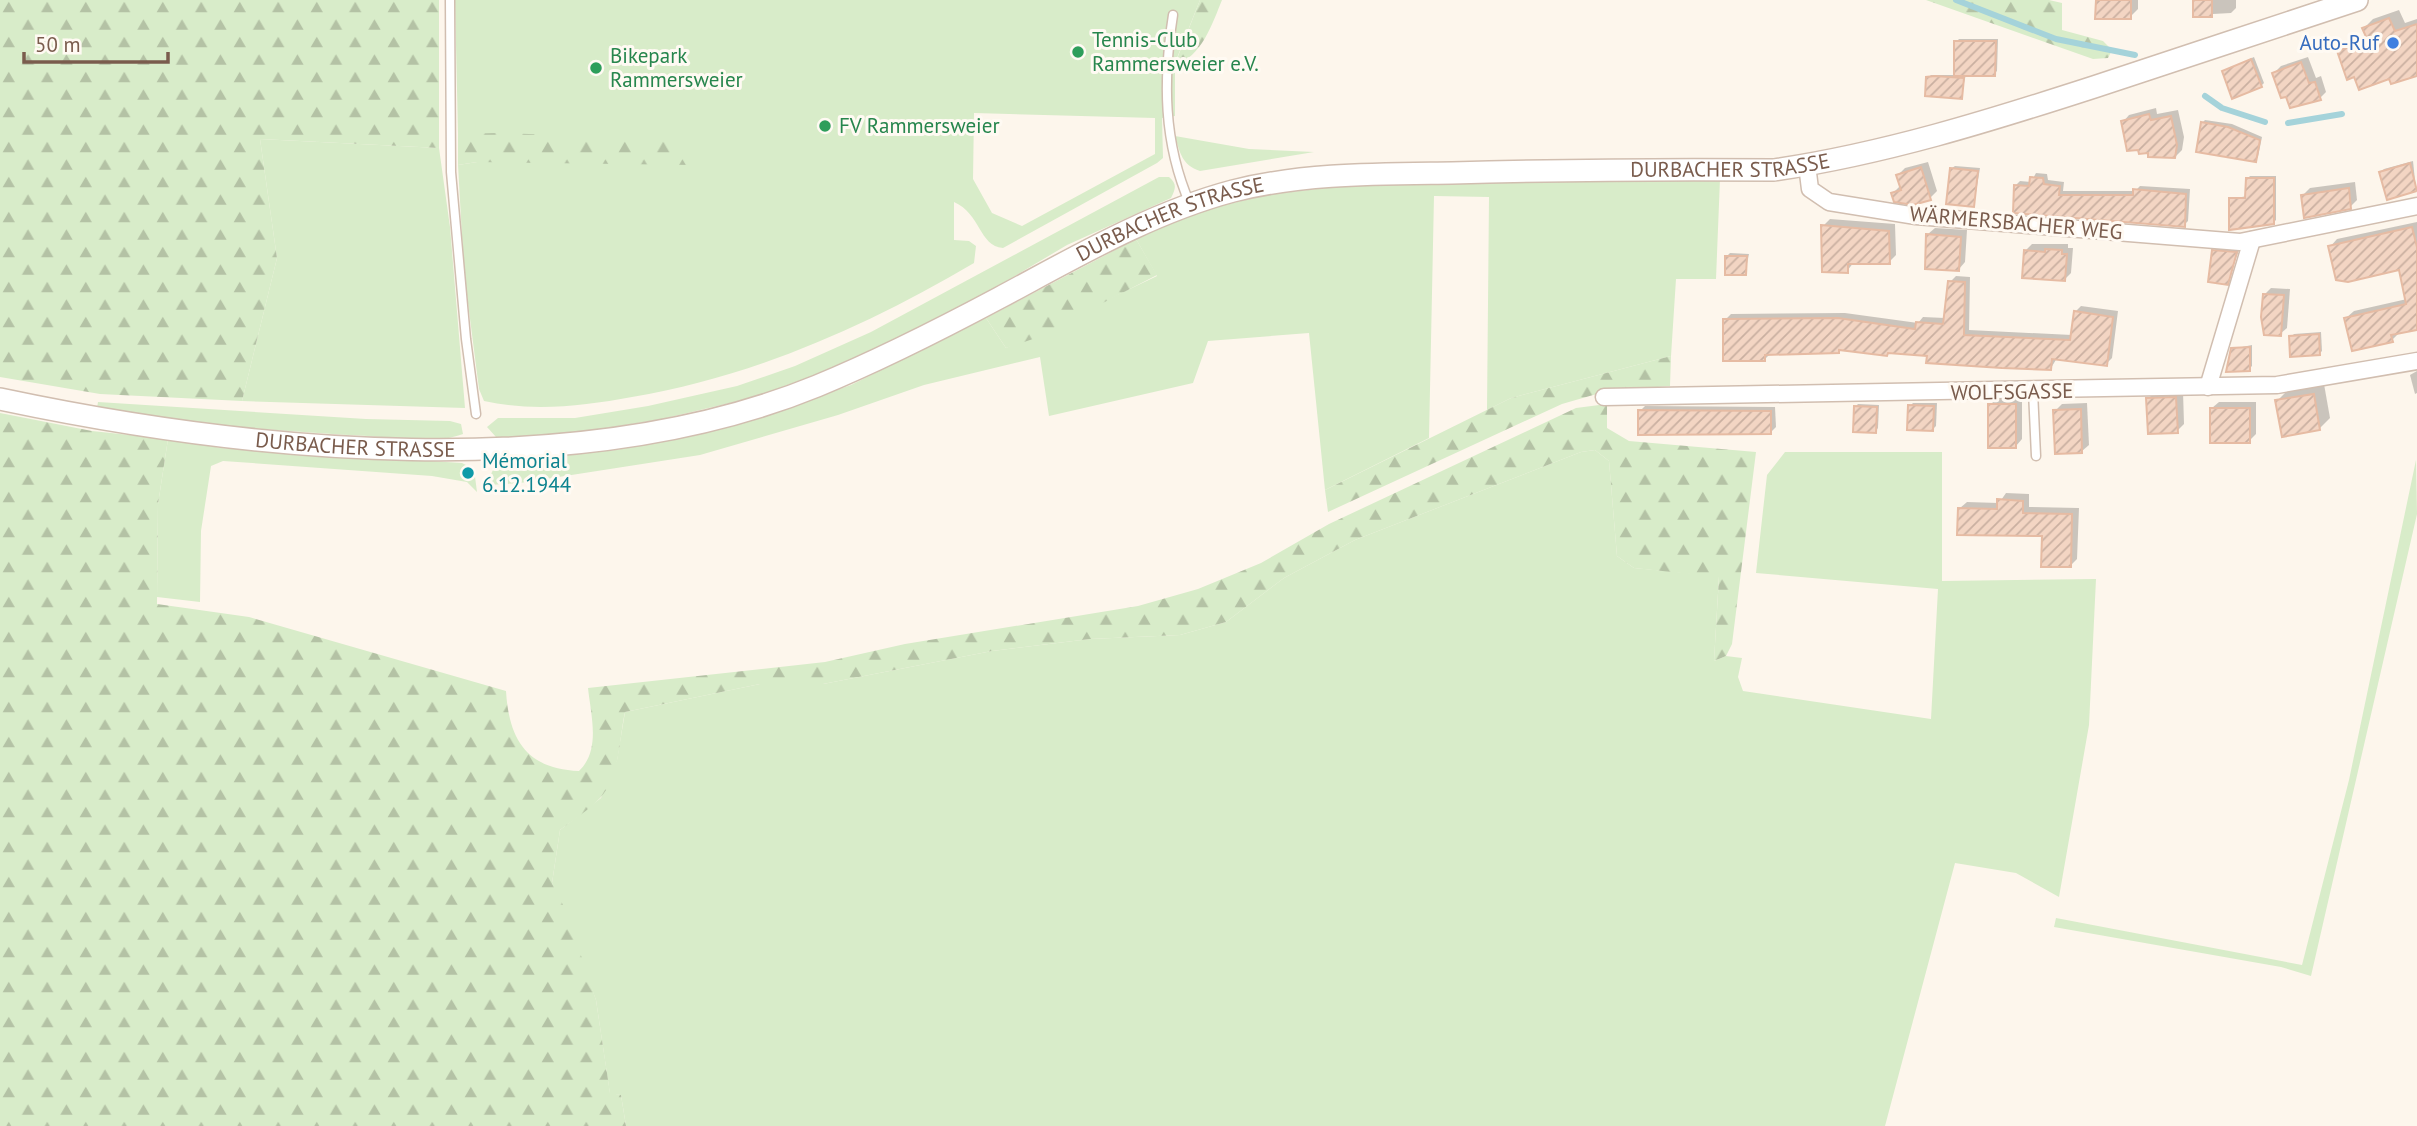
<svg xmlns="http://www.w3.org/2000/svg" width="2417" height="1126" viewBox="0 0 2417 1126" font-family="'PT Sans',sans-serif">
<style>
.green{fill:#d8ecc9;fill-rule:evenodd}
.forest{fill:url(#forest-firs)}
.shadow{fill:#0003}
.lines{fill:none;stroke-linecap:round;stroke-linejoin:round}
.stream{stroke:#a5d3da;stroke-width:6}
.building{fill:url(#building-hatch);stroke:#e6bba3;stroke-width:2}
.service-casing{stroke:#d1beb0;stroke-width:11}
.minor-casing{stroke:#d1beb0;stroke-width:19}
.tertiary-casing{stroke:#d1beb0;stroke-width:24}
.service{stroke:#fff;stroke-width:8}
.minor{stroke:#fff;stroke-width:16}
.tertiary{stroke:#fff;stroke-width:21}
.shop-dot{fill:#3f7fe0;stroke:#fffaf3;stroke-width:2.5}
.leisure-dot{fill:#2e9e5b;stroke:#fffaf3;stroke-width:2.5}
.culture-dot{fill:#0f9aa8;stroke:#fffaf3;stroke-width:2.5}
.labels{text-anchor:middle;stroke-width:6;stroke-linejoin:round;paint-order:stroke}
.leisure-label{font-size:21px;fill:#27864d;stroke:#fffaf3;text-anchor:start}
.shop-label{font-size:21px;fill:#366cbe;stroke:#fffaf3;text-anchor:end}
.street-label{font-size:21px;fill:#7a5c4d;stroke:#fffaf3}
.culture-label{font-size:21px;fill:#0d838f;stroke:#fffaf3;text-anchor:start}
</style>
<defs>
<pattern id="forest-firs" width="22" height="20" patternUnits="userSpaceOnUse" patternTransform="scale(1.75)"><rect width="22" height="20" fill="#d8ecc9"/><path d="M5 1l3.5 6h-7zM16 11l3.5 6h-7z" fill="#b4c2a5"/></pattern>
<pattern id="building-hatch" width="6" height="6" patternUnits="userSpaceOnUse" patternTransform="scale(1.75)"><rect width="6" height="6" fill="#f3d5c3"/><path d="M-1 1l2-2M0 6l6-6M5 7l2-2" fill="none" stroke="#cab0a1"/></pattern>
</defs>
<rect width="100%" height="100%" fill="#fdf6ec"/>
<g class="green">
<path d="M455,0H1200L1175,63V116L1162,118L1163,158L1157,163L1003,248C979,246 981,214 954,202V240L969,241L976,246L974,263C867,326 755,376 632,397C583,406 533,412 484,401L479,389L464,272L458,165L477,162L536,135L458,134ZM974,113L1155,118V154L1022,226L992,213L973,179Z"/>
<path d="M1175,136L1249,149L1314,152L1200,171C1182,165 1180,153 1175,136Z"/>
<path d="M260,139L439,148L450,227L465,408L242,401L277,258Z"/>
<path d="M1159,177H1169C1177,184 1176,188 1171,198L1067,245L988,292L906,335L839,366L755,397L662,419L576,433L504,438L496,437L487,427L498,418H575L648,406L737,386L795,366L871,332Z"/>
<path d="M1720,179L1716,279H1676L1671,356L1511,398L1487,410L1489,197L1434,196L1429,438L1325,490L1309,333L1208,341L1193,383L1049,416L1040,357L924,385L838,415L700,455L520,483L488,485C491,469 496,463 512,458L616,450L703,433L760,417L851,385L986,318L1006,348L1157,276L1136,239L1188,214L1266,195L1359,184Z"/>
<path d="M98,402L366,419L450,421L461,424L463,434C434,445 398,438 368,436C276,431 187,424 97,408Z"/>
<path d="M168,439L221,448L462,463L474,469L477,492L467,482L432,476L223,461L211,466L201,531L200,602L157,597L158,504Z"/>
<path d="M1595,450L1609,461L1617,556L1634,568L1719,576L1714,661L1726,656L1742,658L1738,677L1743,691L1931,719L1938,589L1756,573L1767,475L1785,452H1942V581L2096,579L2089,725L2059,897L2016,873L1955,863L1885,1126H626L621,1095L610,1094L596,1000L552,883L560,830L601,798L617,760L625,712L760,684H823L992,651L1090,639L1180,635L1226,622L1284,578L1355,540L1581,452Z"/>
<path d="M2416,460L2417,514L2311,976L2281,967L2054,927L2056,918L2302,965L2349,780Z"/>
</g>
<g class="forest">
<path d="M0,0H439V148L260,139L277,258L242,401L100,394L0,377Z"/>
<path d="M1200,0H1222C1213,22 1201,59 1175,64Z"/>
<path d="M1926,0H2049L2062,3V30L2103,41L2112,50L2108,58L2093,59Z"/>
<path d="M499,133L694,140V165L477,162L458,165V134Z"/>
<path d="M1136,239L1157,275L1033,339L1006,348L986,318Z"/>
<path d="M1671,356L1670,386L1607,391L1562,404L1328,512L1325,490L1511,398Z"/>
<path d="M1607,404V428L1629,441L1756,452L1732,644L1726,656L1714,661L1719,577L1634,568L1617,556L1609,461L1595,450L1581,452L1355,540L1284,578L1226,622L1180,635L1090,639L992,651L823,684H760L625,712C619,739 620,777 600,798C589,810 573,820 560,830L552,883L566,911L596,1000L610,1093L621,1095L626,1126H0V413L92,431L168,439L158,504L157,604L249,617L506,691C509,740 527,769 579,771C601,750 591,716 588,688L825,662L905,644L1138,606L1198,589L1261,563L1329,524L1576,408Z"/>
</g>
<g class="shadow">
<path d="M2098,0H2138V9L2130,17Z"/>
<path d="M2195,0H2236V8L2231,13L2195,15Z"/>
<path d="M2399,10L2405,23L2417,19V74L2390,77L2355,75L2339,52L2348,42L2368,36L2364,28L2373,19Z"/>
<path d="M1959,39H1998L1997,71L1994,74H1966L1961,97L1928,78L1931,75H1955L1956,42Z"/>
<path d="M2254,57L2264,83L2261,86L2224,71Z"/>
<path d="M2308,57L2316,78L2321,76L2326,92L2320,98L2274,73L2281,66Z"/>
<path d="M2156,108L2157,114L2178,110L2184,137L2182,150L2175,157L2140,148L2123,122L2129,115Z"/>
<path d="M2205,120L2232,124L2262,137L2258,157L2256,160L2202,123Z"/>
<path d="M2413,161L2416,190L2381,172L2384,169Z"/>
<path d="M1928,162L1937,191L1930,198L1893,193L1900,186L1898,175L1905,168Z"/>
<path d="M1955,166L1980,168L1974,205L1952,168Z"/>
<path d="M2036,173L2047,174L2048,180L2064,182L2063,191H2135L2140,186L2190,189L2188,221L2184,225L2016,185L2020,181L2031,182Z"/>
<path d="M2250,176H2276V220L2273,223L2231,199L2247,196V179Z"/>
<path d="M2355,182L2357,200L2350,207L2303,195L2310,188Z"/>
<path d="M1830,219L1895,224L1896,255L1889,262H1854L1847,271L1823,226Z"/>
<path d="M2417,222V328L2399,333L2392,340L2346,318L2354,311L2407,299L2400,268L2330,247L2337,239Z"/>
<path d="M1935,228L1967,230L1965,262L1959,269L1928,234Z"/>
<path d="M2032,244H2068V248H2073L2071,273L2064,280L2025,251Z"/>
<path d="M2217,248L2239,250L2227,283L2214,251Z"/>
<path d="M1730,253L1749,254L1745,273L1727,256Z"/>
<path d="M1956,276L1970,277L1969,330L2072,335L2075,312L2081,306L2118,311L2112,358L2106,364L2057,358L2051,368L1928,354L1841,348L1771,353L1765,359L1725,320L1731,314L1845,313L1918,323L1923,317L1945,318L1950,282Z"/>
<path d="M2271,288L2290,289L2287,328L2280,334L2264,295Z"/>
<path d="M2321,332L2322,351L2319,354L2291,337L2294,334Z"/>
<path d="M2252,345V366L2249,369L2232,349Z"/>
<path d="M2417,371V393L2415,394L2410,375Z"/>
<path d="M2324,384L2330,418L2319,429L2277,401L2288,390Z"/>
<path d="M2183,391L2184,424L2177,431L2148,399L2155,392Z"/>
<path d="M1997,398H2022V439L2016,446L1990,405Z"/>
<path d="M2219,402H2256V434L2249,441L2212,408Z"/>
<path d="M1913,403H1937L1936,426L1933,429L1910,406Z"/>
<path d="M2087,403L2089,445L2082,451L2055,411L2062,404Z"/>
<path d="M1858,404L1879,405L1878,428L1876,431L1855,407Z"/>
<path d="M1645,406L1775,407L1776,427L1771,432L1640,411Z"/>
<path d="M2006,493L2029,494V507L2079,508L2077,559L2070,566L2043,535L1960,508L1967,502L1999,503Z"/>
</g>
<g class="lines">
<g class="stream">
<path d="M1956,0L2056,39L2135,55"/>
<path d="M2205,96L2222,108L2265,122"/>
<path d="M2288,123L2342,114"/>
</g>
</g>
<g class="building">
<path d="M2096,0H2131V19H2095Z"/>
<rect x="2193" y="0" width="19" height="17"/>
<path d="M2389,18L2395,31L2417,24V76L2391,84L2389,79L2359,90L2354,77L2347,80L2337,51L2368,41L2362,28Z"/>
<path d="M1954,41H1996L1995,76H1954Z"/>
<path d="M2251,59L2262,87L2232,99L2222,71Z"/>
<path d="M2301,62L2309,83L2315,82L2321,100L2290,108L2286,97L2281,98L2272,73Z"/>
<path d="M1935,76L1964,78L1962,99L1925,96L1926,77Z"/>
<path d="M2149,114L2151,120L2171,116L2177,145L2175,158L2148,157V153L2139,154L2138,150L2127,151L2121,121Z"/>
<path d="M2201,122L2228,127L2260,140L2256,162L2196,152Z"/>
<path d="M2410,163L2417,191L2387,200L2379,172Z"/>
<path d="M1921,167L1931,200L1913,205L1894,202L1891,193L1901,190L1896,175Z"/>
<path d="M1950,168L1978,171L1974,207L1946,204Z"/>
<path d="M2030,177L2043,178L2044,184L2060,186L2059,195H2133V189L2186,194L2185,227L2013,213L2014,185L2029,186Z"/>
<path d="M2246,178H2274V224L2229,230V198H2245Z"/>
<path d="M2349,188L2351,209L2304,218L2301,195Z"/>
<path d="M1821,225L1889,231L1890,264H1848V273L1822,272Z"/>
<path d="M2412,227L2417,247V330L2391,335L2393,342L2352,351L2344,318L2406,304L2399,270L2348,282L2336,280L2328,246Z"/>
<path d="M1926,234L1961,237L1959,271L1925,269Z"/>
<path d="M2045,249L2062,250V254H2067L2065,281L2022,278L2024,250L2045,252Z"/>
<path d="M2212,250L2237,252L2228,285L2208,282Z"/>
<path d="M1725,256H1747L1746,275H1725Z"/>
<path d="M1948,281L1965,282L1964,335L2070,340L2074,311L2113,317L2107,366L2052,359L2051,370L2002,368L1926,363L1927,356L1888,353L1887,356L1839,350V353L1765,355V361H1723V319L1838,318L1915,329L1916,322L1943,324Z"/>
<path d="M2263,294L2284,295L2281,336L2264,335L2261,317Z"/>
<path d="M2319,334L2320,355L2290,357L2289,336Z"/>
<path d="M2250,347V371L2226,372L2231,348Z"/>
<path d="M2314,394L2320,430L2282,437L2275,400Z"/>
<path d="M2176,397L2178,433L2148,434L2146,398Z"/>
<rect x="1988" y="404" width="28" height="44"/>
<path d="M1908,405L1934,406L1933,431L1907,430Z"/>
<path d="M1854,406L1877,407L1876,433L1853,432Z"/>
<rect x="2210" y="408" width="40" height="35"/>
<path d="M2081,409L2082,453L2055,454L2053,410Z"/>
<path d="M1638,410L1771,411V434L1638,435Z"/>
<path d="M1997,499L2023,501V513L2072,514L2071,567H2041L2042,536L1957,535L1958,508L1997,509Z"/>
</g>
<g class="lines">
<defs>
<g id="service">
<path d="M450,0L451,172L466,339L476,414"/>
<path d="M1173,15C1163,80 1163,142 1190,204"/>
<path d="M2033,391L2036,456"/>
</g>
<g id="minor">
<path d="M1807,165L1810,189L1829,202L1916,216L2240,242L2417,206"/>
<path d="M2208,387L2252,240"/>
<path d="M1604,397L2277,385L2417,361"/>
</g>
<g id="tertiary">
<path id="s1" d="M0,399C250,452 575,485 817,386C880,360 939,330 999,298C1074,258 1150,213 1233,191C1304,173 1379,174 1452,173C1560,170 1667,169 1774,170C1883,154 1989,121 2094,87C2182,58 2269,29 2357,0"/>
</g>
</defs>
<use href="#service" class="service-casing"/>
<use href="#minor" class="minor-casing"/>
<use href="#tertiary" class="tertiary-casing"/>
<use href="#service" class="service"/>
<use href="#minor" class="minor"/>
<use href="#tertiary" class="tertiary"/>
</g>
<circle class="shop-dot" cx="2393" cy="43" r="7"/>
<g class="leisure-dot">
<circle cx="1078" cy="52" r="7"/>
<circle cx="596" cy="68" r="7"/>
<circle cx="825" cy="126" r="7"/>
</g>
<circle class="culture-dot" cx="468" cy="473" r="7"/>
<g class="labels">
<g class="leisure-label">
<text x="1092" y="47">Tennis-Club<tspan x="1092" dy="24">Rammersweier e.V.</tspan></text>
<text x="610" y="63">Bikepark<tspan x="610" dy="24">Rammersweier</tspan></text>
<text x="839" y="133">FV Rammersweier</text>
</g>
<g class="shop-label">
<text x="2379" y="50">Auto-Ruf</text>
</g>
<g class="street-label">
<text dy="7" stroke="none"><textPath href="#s1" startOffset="1787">DURBACHER STRASSE</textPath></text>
<text dy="7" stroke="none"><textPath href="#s1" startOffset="1220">DURBACHER STRASSE</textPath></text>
<text transform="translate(2016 223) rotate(5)" y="7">WÄRMERSBACHER WEG</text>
<text transform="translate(2012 392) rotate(-1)" y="7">WOLFSGASSE</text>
<text dy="7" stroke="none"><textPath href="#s1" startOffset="359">DURBACHER STRASSE</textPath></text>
</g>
<g class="culture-label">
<text x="482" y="468">Mémorial<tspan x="482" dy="24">6.12.1944</tspan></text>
</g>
</g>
<path d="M24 52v10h144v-10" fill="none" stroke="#7a5c4d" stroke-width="3.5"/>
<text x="35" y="52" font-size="21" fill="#7a5c4d" stroke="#fffaf3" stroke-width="5" paint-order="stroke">50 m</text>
</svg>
